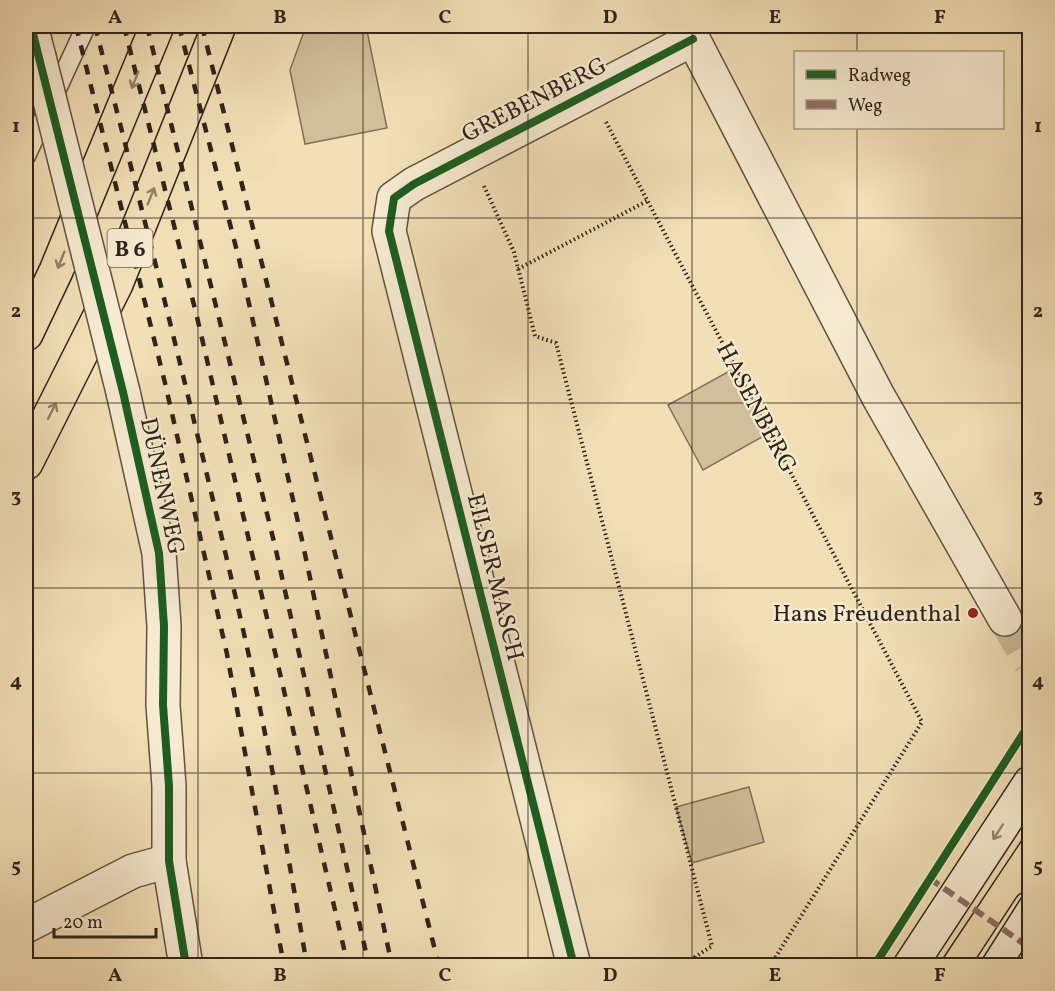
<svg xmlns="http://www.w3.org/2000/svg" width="1055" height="991" viewBox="0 0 1055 991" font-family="Vollkorn,serif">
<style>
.green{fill:#d1bf9b;stroke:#80725a;stroke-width:1.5}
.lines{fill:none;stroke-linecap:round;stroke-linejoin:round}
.street-tunnel{stroke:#cbba97;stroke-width:33;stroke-dasharray:33 16;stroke-linecap:butt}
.lane-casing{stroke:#605341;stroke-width:21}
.street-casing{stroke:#605341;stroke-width:36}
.secondary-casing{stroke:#2f241a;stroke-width:36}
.highway-casing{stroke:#2f241a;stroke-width:36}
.path{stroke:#2f241a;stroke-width:4;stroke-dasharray:1.5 3;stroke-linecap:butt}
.lane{stroke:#f7ead0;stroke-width:18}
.street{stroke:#f7ead0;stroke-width:33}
.secondary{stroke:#f7ead0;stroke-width:33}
.highway{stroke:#f2dfb6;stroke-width:33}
.tram{stroke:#2f241a;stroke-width:1.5}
.rail{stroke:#2f241a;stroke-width:4.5;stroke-dasharray:10 10;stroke-linecap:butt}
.street-bridge-casing{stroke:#605341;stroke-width:36;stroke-linecap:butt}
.street-bridge{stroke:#f7ead0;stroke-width:33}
.quiet{stroke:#8d6e63;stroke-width:6;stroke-dasharray:12 6;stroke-linecap:butt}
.cycleway-casing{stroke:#f7ead0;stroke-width:11}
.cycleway{stroke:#1b5e20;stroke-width:8}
.oneway{stroke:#908268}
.oneway2{stroke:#938775}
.grid{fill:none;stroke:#2f241a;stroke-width:1.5;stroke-opacity:0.55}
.poi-dot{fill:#8f2418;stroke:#f7ead0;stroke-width:2}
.labels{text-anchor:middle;stroke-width:4.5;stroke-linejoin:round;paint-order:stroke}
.shield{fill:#f7ead0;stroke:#6b5f51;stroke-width:1.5}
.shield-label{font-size:22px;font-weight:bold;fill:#2f241a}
.street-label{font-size:24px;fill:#2f241a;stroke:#f7ead0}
.poi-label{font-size:24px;fill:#2f241a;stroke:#f7ead0;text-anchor:end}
.neatline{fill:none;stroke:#2f241a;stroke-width:2}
.grid-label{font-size:20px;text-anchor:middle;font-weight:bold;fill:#2f241a}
</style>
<rect width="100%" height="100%" fill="#f2dfb6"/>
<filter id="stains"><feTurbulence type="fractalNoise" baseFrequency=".00333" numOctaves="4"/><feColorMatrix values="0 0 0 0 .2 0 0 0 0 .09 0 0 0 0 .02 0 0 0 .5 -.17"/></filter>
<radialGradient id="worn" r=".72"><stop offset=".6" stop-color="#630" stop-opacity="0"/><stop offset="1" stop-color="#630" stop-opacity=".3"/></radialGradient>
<g class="green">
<path d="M306,26H366L387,128L305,144L290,70Z"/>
<path d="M735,368L771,432L703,470L668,405Z"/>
<path d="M749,787L764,842L692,863L676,807Z"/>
</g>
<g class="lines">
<path class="street-tunnel" d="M1005,619L1030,663"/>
<defs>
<path id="lane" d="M26,156L86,26"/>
<g id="street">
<path d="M31,26L39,57"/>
<path d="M691,26L693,39L878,396L1005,619"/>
<path d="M123,392L159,553L164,626L163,705L169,786V861L186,966"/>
<path d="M26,926L133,871L169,861"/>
<path d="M574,966L389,231L394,198L414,184L693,39"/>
</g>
<g id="secondary">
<path d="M910,966L1030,783"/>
<path d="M992,966L1030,908"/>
</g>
<g id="highway">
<path d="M26,334L56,271L157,26"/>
<path d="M26,463L116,284L219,26"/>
</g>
</defs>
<use href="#lane" class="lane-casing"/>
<use href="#street" class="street-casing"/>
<use href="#secondary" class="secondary-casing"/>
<use href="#highway" class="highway-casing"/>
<g class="path">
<path d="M606,122L922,722L770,966"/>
<path d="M484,186L514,252L535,336L556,343L712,946L695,957L698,966"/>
<path d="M518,269L647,201"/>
</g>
<use href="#lane" class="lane"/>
<use href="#street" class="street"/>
<use href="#secondary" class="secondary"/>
<use href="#highway" class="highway"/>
<g class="tram">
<path d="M938,966L1030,828"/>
<path d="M978,966L1030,884"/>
</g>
<g class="rail">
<path d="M76,26L165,383L227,654L284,966"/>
<path d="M95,26C148,232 200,439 247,647C270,752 289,859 307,966"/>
<path d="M124,26L197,317L348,966"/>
<path d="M147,26L275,546L369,966"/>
<path d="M179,26L239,259L302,540L392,966"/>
<path d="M202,26L439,966"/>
</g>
<defs>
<path id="street-bridge" d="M39,57L123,392"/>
</defs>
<use href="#street-bridge" class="street-bridge-casing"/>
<use href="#street-bridge" class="street-bridge"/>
<g class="quiet">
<path d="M929,878L1030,948"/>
<path d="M1027,966L1030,961"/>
</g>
<defs>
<g id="cycleway">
<path d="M31,26L123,392L159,553L164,626L163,705L169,786V861L186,966"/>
<path d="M574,966L389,231L394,198L414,184L693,39"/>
<path d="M874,966L1030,723"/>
</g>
</defs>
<use href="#cycleway" class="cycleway-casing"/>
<use href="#cycleway" class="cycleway"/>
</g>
<defs><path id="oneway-shaft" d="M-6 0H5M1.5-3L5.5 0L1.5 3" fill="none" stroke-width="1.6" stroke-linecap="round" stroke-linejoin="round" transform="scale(1.5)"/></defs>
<g class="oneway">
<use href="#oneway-shaft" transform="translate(135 80) rotate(112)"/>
<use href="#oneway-shaft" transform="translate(151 196) rotate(-68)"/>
<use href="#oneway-shaft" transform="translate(61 260) rotate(112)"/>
<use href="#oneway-shaft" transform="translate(52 411) rotate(-63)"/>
</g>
<use class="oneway2" href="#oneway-shaft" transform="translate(998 832) rotate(123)"/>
<path class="grid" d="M198,26V966M363,26V966M528,26V966M692,26V966M857,26V52M857,128V966M26,218H1030M26,403H1030M26,588H1030M26,773H1030"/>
<circle class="poi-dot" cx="973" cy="613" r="6"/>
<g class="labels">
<rect class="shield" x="107.5" y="229" width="45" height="38" rx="4.5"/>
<g class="shield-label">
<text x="130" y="256">B 6</text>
</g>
<g class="street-label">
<text transform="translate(534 99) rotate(-27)" y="8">GREBENBERG</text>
<text transform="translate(757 407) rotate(62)" y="8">HASENBERG</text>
<text transform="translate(163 486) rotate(78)" y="8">DÜNENWEG</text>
<text transform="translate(496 577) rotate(76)" y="8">EILSER MASCH</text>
</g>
<g class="poi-label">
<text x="961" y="621">Hans Freudenthal</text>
</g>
</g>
<rect width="1055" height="991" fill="none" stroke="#f2dfb6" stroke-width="66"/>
<rect x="794" y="51" width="210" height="78" fill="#f7ead0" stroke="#a79b87" stroke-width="1.5"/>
<rect x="806" y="70" width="30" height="9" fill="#1b5e20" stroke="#a79b87" stroke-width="1.5"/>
<text x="848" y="81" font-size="18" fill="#2f241a">Radweg</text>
<rect x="806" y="100" width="30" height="9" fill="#8d6e63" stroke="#a79b87" stroke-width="1.5"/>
<text x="848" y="111" font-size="18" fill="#2f241a">Weg</text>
<path d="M54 928v9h102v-9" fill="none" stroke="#2f241a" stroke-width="3"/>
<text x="63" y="928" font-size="18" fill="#2f241a" stroke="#f7ead0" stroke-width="4.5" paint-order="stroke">20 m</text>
<rect x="33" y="33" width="989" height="925" class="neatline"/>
<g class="grid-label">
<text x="115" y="23">A</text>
<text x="280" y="23">B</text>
<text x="445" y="23">C</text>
<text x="610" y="23">D</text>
<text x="775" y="23">E</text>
<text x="940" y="23">F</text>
<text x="16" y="132">1</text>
<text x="1038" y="132">1</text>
<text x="16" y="317">2</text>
<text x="1038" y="317">2</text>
<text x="16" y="502">3</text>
<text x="1038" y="502">3</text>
<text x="16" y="687">4</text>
<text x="1038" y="687">4</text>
<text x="16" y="872">5</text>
<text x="1038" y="872">5</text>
<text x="115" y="981">A</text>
<text x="280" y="981">B</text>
<text x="445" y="981">C</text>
<text x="610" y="981">D</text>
<text x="775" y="981">E</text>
<text x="940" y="981">F</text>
</g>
<rect width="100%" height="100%" filter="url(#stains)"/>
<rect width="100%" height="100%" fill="url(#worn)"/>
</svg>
